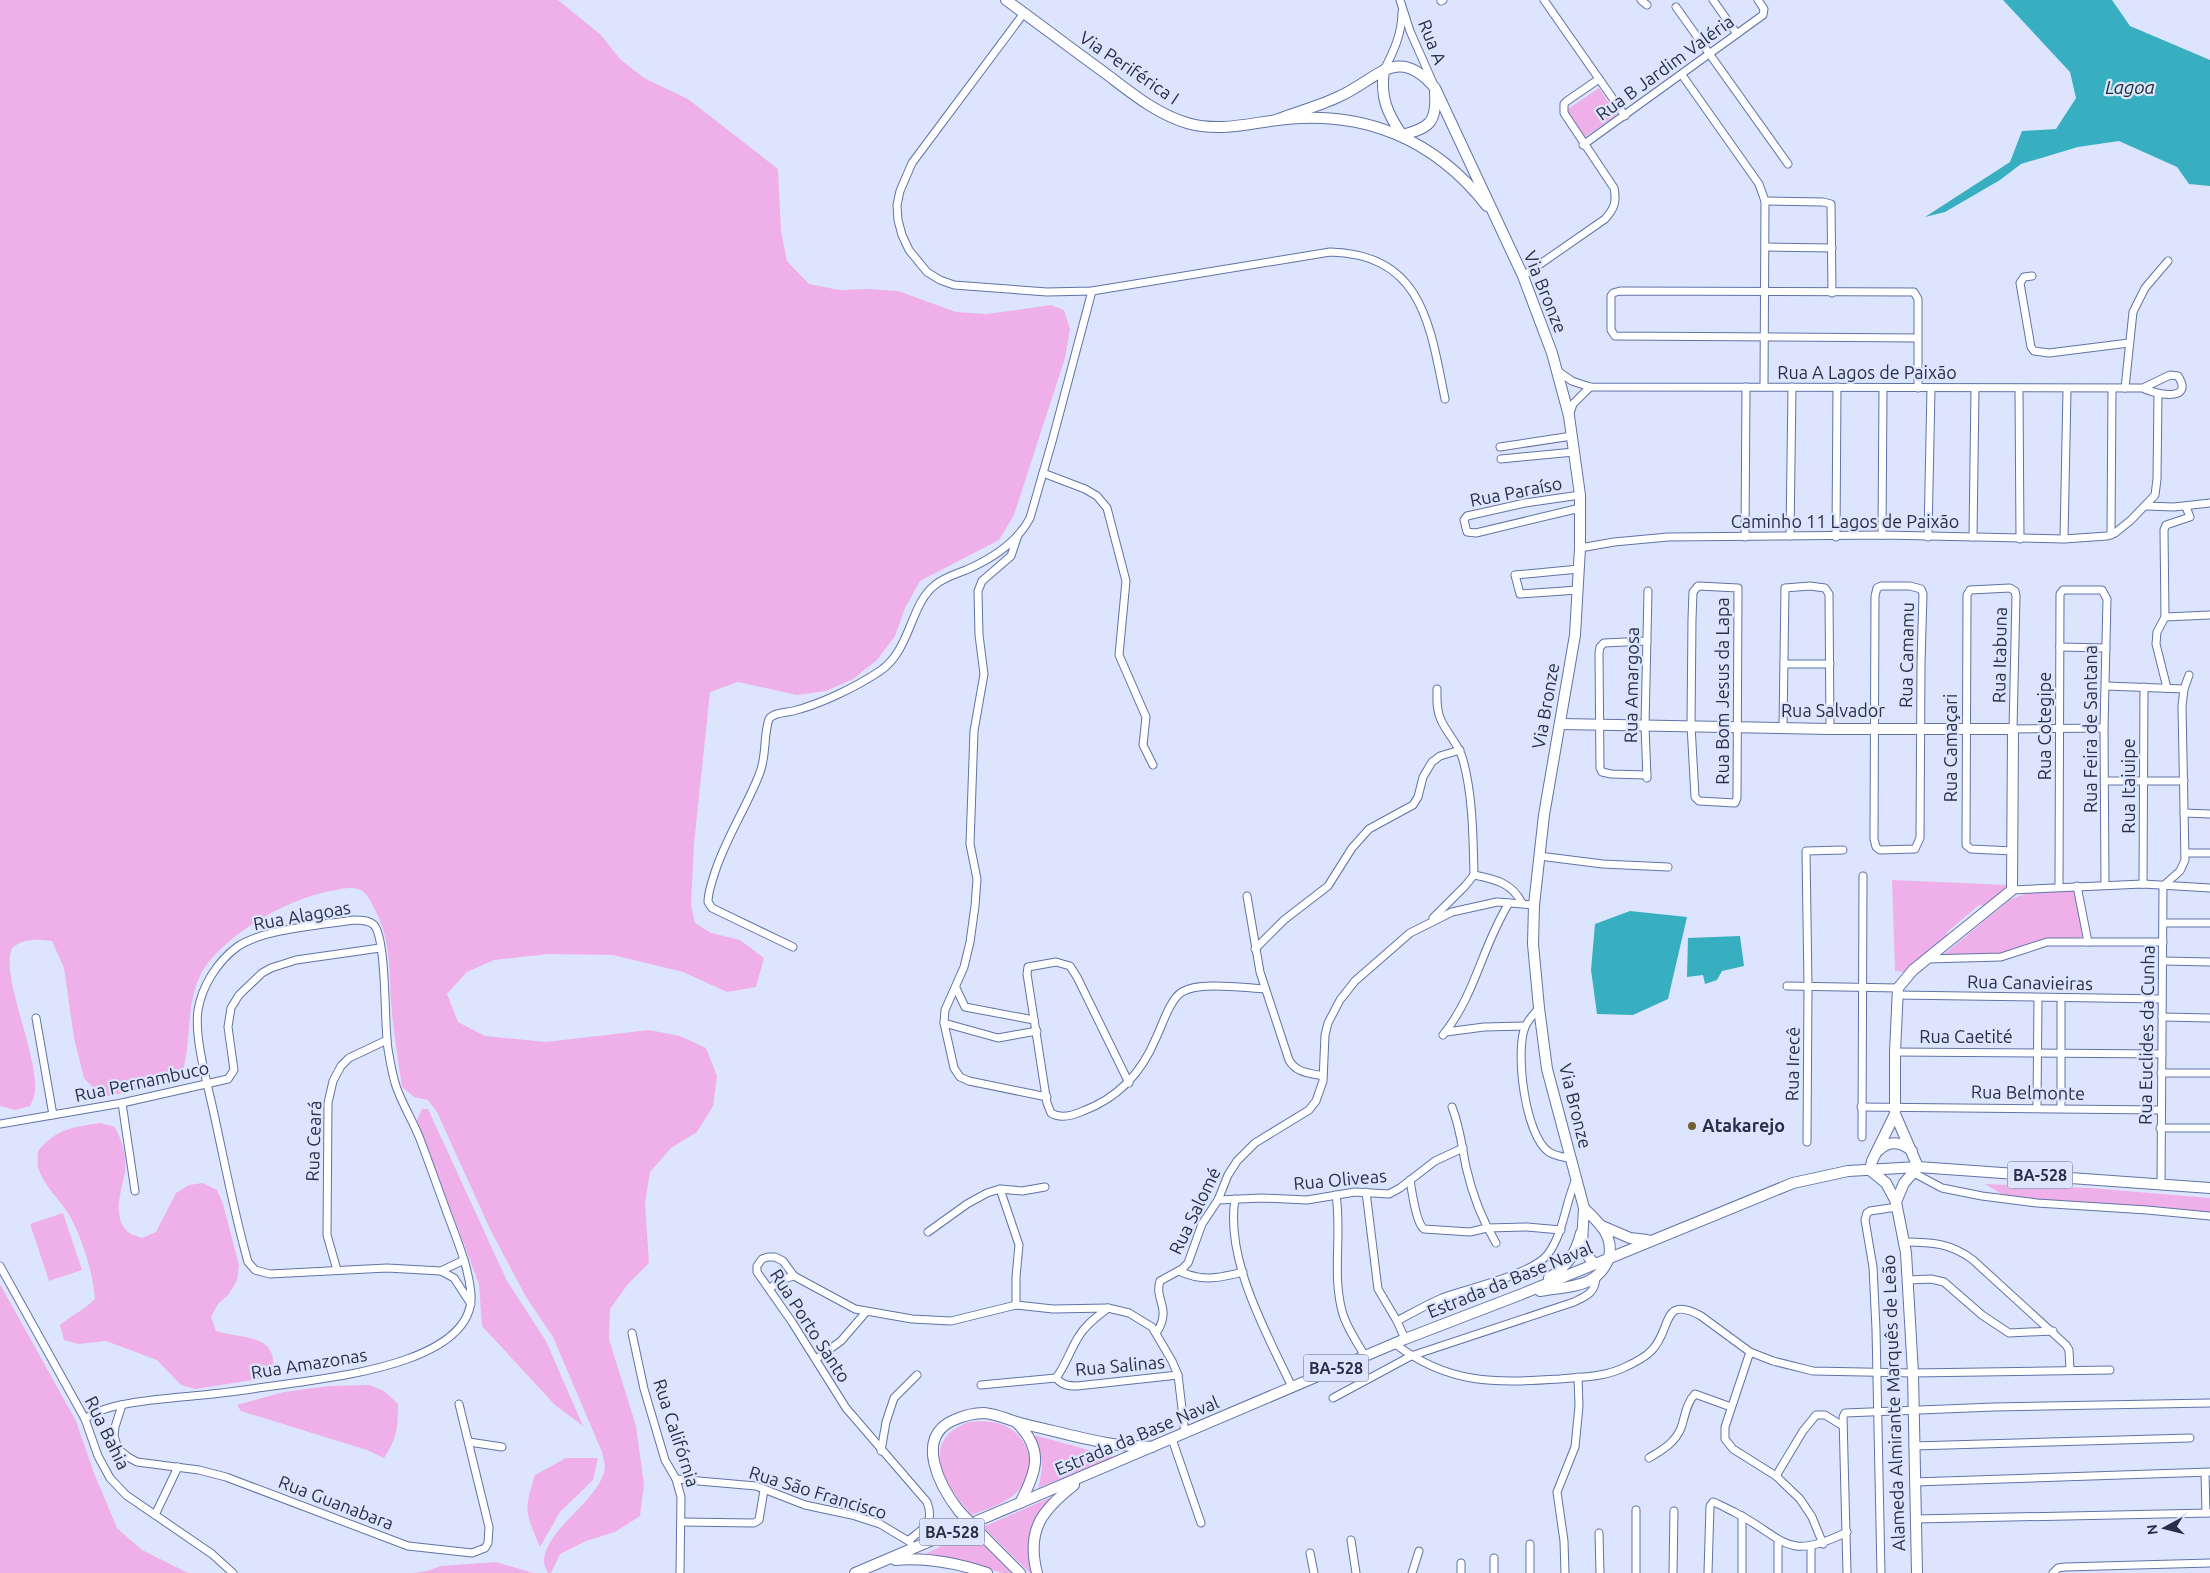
<svg xmlns="http://www.w3.org/2000/svg" width="2210" height="1573" viewBox="0 0 2210 1573" font-family="Ubuntu,sans-serif">
<style>
.green{fill:#efb0e9}
.water{fill:#38afc1}
.lines{fill:none;stroke-linecap:round;stroke-linejoin:round}
.street-casing{stroke:#6173a7;stroke-width:9}
.secondary-casing{stroke:#6173a7;stroke-width:12}
.primary-casing{stroke:#6173a7;stroke-width:12}
.street{stroke:#fff;stroke-width:7}
.secondary{stroke:#fff;stroke-width:10}
.primary{stroke:#fff;stroke-width:10}
.primary-bridge-casing{stroke:#6173a7;stroke-width:12;stroke-linecap:butt}
.primary-bridge{stroke:#fff;stroke-width:10}
.poi-dot{fill:#715f2d;stroke:#dce5fd;stroke-width:2}
.labels{text-anchor:middle;stroke-width:4.5;stroke-linejoin:round;paint-order:stroke}
.shield{fill:#dce5fd;stroke:#5e667d;stroke-width:1}
.shield-label{font-size:16px;font-weight:bold;fill:#283046}
.street-label{font-size:18px;fill:#283046;stroke:#dce5fd}
.poi-label{font-size:18px;font-weight:bold;fill:#283046;stroke:#dce5fd;text-anchor:start}
.water-label{font-size:19px;font-style:italic;fill:#192d31;stroke:#dce5fd}
</style>
<rect width="100%" height="100%" fill="#dce5fd"/>
<g class="green">
<path d="M0,0H558L601,35L620,59L644,78L688,99L778,169L781,231L787,261L809,284L839,290L868,289L898,291L956,312L987,314L1051,305L1064,310L1070,329L1065,358L1014,515L999,540L920,581L905,608L895,636L877,660L853,679L826,691L797,695L738,682L710,692L694,844L691,905L695,923L711,933L740,940L764,958L756,987L727,992L683,972L613,955L548,954L494,960L467,972L447,994L458,1022L485,1036L546,1042L649,1030L680,1036L706,1048L717,1076L713,1106L697,1132L671,1148L650,1172L645,1203L649,1263L628,1284L610,1309L609,1339L636,1426L644,1485L640,1516L615,1532L586,1541L560,1554L551,1573H548C547,1570 544,1565 544,1562C544,1529 600,1501 605,1468C605,1463 603,1457 602,1452L553,1337L526,1297L490,1229L437,1112L428,1100L414,1097L402,1087C398,1059 393,1030 391,1001C389,966 391,938 373,906C371,902 368,896 365,893C357,886 345,888 336,890C293,896 230,931 205,967C184,999 193,1039 182,1073L155,1086L109,1096L95,1090L84,1078L74,1038L64,968L52,941C37,939 24,938 12,948C0,976 38,1053 35,1091C35,1096 32,1101 30,1106L15,1110L0,1106Z"/>
<path d="M1599,88L1617,115L1583,138L1565,111Z"/>
<path d="M1892,880L2008,885L1986,906L1979,905L1947,932L1946,939L1905,972L1895,971Z"/>
<path d="M2074,890L2084,937L2048,940L1998,955H1943L2011,899L2028,893Z"/>
<path d="M422,1109H428L507,1281L546,1341L583,1426L555,1405L482,1326L479,1284L417,1120Z"/>
<path d="M100,1123L115,1127C122,1141 127,1155 125,1172C122,1190 111,1216 128,1232C131,1235 138,1236 142,1238L156,1232L176,1193L189,1185L203,1183L217,1190L223,1204L239,1265L237,1280L229,1294L218,1304L211,1317L216,1331C244,1340 281,1332 272,1377L195,1389L181,1385L157,1360L106,1341L78,1344L64,1340L60,1325C72,1315 84,1310 95,1299C93,1272 83,1242 71,1218C62,1201 43,1186 38,1167C37,1162 38,1156 38,1151C56,1129 73,1127 100,1123Z"/>
<path d="M1985,1184L2090,1188L2210,1198V1213L2163,1207L2010,1199Z"/>
<path d="M63,1213L82,1270L49,1281L30,1224Z"/>
<path d="M0,1284L76,1421L94,1473L117,1528L142,1550L188,1573H0Z"/>
<path d="M370,1385L384,1391L398,1404C398,1426 397,1439 384,1458L367,1450L241,1411L237,1405L284,1392L329,1386Z"/>
<path d="M969,1422C977,1421 985,1421 992,1422C1027,1427 1042,1467 1017,1492C1005,1504 987,1509 972,1515C945,1488 917,1440 969,1422Z"/>
<path d="M1034,1435L1114,1457L1038,1488C1044,1469 1043,1452 1034,1435Z"/>
<path d="M566,1458H598L593,1480L560,1512L540,1547C526,1513 523,1512 535,1475Z"/>
<path d="M1054,1496L1042,1510L1032,1573H1030L983,1527Z"/>
<path d="M971,1532L1011,1573H1002L973,1564L925,1554Z"/>
<path d="M496,1562L533,1573H413L427,1571L441,1566Z"/>
</g>
<g class="water">
<path d="M2003,0H2112L2130,26L2210,60V186L2189,184L2177,167L2119,141L2078,147L2021,164L2000,180L1945,212L1925,217L2010,162L2022,131L2056,129L2076,98L2070,72Z"/>
<path d="M1630,911L1687,917L1668,999L1633,1015L1597,1014L1591,970L1595,924Z"/>
<path d="M1740,936L1744,966L1722,971L1717,980L1705,984L1703,975L1687,977L1688,938Z"/>
</g>
<g class="lines">
<defs>
<g id="street">
<path d="M1400,0L1410,31L1433,83"/>
<path d="M1544,0L1625,116"/>
<path d="M1641,0L1647,5"/>
<path d="M1713,0L1737,34"/>
<path d="M1441,1L1443,0"/>
<path d="M1676,7L1788,164"/>
<path d="M1024,13L912,163L900,191L897,205L898,220L902,235L909,250L927,272L940,280L954,285L1047,292L1092,291L1330,252C1423,254 1430,326 1445,399"/>
<path d="M1384,70C1394,51 1402,33 1402,12"/>
<path d="M1682,75L1759,184L1765,201L1764,387"/>
<path d="M1583,145L1763,15L1764,9L1758,0"/>
<path d="M1765,201L1823,202L1831,204L1832,293"/>
<path d="M1766,247L1832,248"/>
<path d="M1523,276L1605,219C1614,209 1617,202 1614,188L1564,113V104L1567,101L1599,79"/>
<path d="M2032,276L2024,277L2020,283L2031,347L2034,351L2049,353L2129,343"/>
<path d="M1918,338L1615,336L1611,330V296L1613,293L1620,291L1914,292L1918,299V388"/>
<path d="M1559,372L1572,381L1590,387L2143,388C2155,395 2195,402 2178,376L2170,375L2143,388"/>
<path d="M2125,388L2133,312L2145,288L2168,261"/>
<path d="M2019,389L2020,539"/>
<path d="M1569,416L1573,404L1590,387"/>
<path d="M1500,447L1572,436"/>
<path d="M1501,459L1574,452"/>
<path d="M1043,473L1085,489L1097,496L1107,508L1126,581L1119,655L1146,717L1143,745L1153,765"/>
<path d="M2146,506L2174,507L2210,503"/>
<path d="M1580,508L1476,533L1467,532L1464,520L1467,516L1525,503L1580,495"/>
<path d="M1018,535L1011,556L982,581L978,591L979,635L984,674L974,731L970,844L977,879L975,906L970,942L964,967L945,1010L944,1023L954,1068L960,1077L969,1081L1047,1097"/>
<path d="M1882,535L1883,388"/>
<path d="M2111,535L2112,389"/>
<path d="M1790,536L1792,387"/>
<path d="M1745,537L1746,387"/>
<path d="M1836,537L1837,387"/>
<path d="M1928,537L1931,388"/>
<path d="M1973,537L1975,389"/>
<path d="M2064,539L2067,390"/>
<path d="M1580,548L1614,542L1668,537L1882,535L2064,539L2107,536L2115,533L2131,520L2155,495L2157,479L2158,394"/>
<path d="M1698,586L1738,588L1737,798L1735,803L1699,801L1695,797L1691,725L1692,619L1693,592Z"/>
<path d="M1881,586H1910L1921,589L1923,594L1921,663L1920,838L1915,849L1880,850L1876,847L1874,839L1875,596L1877,588Z"/>
<path d="M1578,590L1520,594L1515,575L1579,569"/>
<path d="M2165,617L2210,615"/>
<path d="M2060,647L2106,648"/>
<path d="M1784,664H1830"/>
<path d="M2106,686L2184,689"/>
<path d="M2167,688L2156,644L2157,632L2165,617L2164,530L2166,525L2190,517L2186,507"/>
<path d="M1437,689C1437,699 1436,710 1441,720C1447,734 1459,744 1463,760C1473,796 1473,838 1474,875"/>
<path d="M1783,728L1785,588L1810,586L1825,588L1829,594L1830,729"/>
<path d="M1647,775L1611,774L1602,772L1600,768L1599,653L1600,647L1604,643L1647,641"/>
<path d="M1647,778L1645,726L1648,591"/>
<path d="M2105,781H2184"/>
<path d="M2184,813L2210,814"/>
<path d="M2013,851L1971,849L1966,845L1967,604V595L1970,590L2010,588L2015,591L2016,596L2013,729L2104,728"/>
<path d="M2185,853H2210"/>
<path d="M1539,856L1603,864L1668,867"/>
<path d="M1474,875C1495,879 1512,883 1522,903"/>
<path d="M2143,884L2144,687"/>
<path d="M2077,886L2088,942"/>
<path d="M2163,886L2180,871L2185,860L2182,706L2184,689L2189,675"/>
<path d="M2059,887L2060,594L2063,590H2102L2107,599L2104,728L2105,885"/>
<path d="M2012,890L2143,884L2210,888"/>
<path d="M1247,896L1260,972L1289,1060C1296,1073 1310,1073 1323,1076"/>
<path d="M1433,918L1465,886L1474,875"/>
<path d="M2164,923H2210"/>
<path d="M793,947L712,908L708,902C708,892 712,881 715,872C726,838 746,808 759,775C767,757 763,737 769,719C774,712 785,713 793,711C821,704 856,687 880,671C911,650 910,604 935,585C943,578 956,574 966,570C991,559 1017,543 1030,518L1053,438L1092,291"/>
<path d="M1255,949L1284,920L1328,886L1352,848L1369,829L1413,805L1418,797L1423,777L1432,762L1440,756L1460,750"/>
<path d="M1926,959L2001,957L2047,942H2163"/>
<path d="M2163,961L2210,962"/>
<path d="M1787,986L1898,988"/>
<path d="M956,988L965,1007L1034,1020"/>
<path d="M1897,995L2162,999"/>
<path d="M1539,1008C1534,1014 1528,1020 1525,1027C1515,1052 1525,1136 1549,1152C1555,1156 1564,1157 1571,1159"/>
<path d="M2162,1017L2210,1018"/>
<path d="M36,1018L53,1115"/>
<path d="M944,1023L998,1038L1037,1031"/>
<path d="M1446,1032L1484,1027L1525,1026"/>
<path d="M1443,1035C1476,994 1482,946 1509,903"/>
<path d="M1895,1052L2162,1054"/>
<path d="M2161,1073H2210"/>
<path d="M1129,1083L1077,977L1070,966L1056,962L1028,967L1027,974L1047,1103L1051,1113C1060,1119 1074,1115 1083,1111C1118,1098 1142,1072 1156,1038C1162,1026 1170,999 1182,992C1199,981 1244,988 1265,989"/>
<path d="M122,1103L135,1191"/>
<path d="M1452,1107C1460,1127 1462,1147 1466,1167C1472,1193 1482,1220 1496,1243"/>
<path d="M1861,1107L2161,1110"/>
<path d="M2037,1107L2038,998"/>
<path d="M2061,1108V998"/>
<path d="M0,1124L122,1103L228,1079L234,1070L228,1027L231,1008L239,995L262,973L271,968L296,960L380,948"/>
<path d="M2160,1128H2210"/>
<path d="M1862,1137L1863,876"/>
<path d="M1807,1142L1808,987L1806,851L1843,850"/>
<path d="M1912,1172L1942,1188L1982,1196L2037,1203L2147,1210L2210,1216"/>
<path d="M1410,1180C1412,1192 1416,1223 1424,1229L1470,1232L1487,1228L1527,1227L1561,1230"/>
<path d="M2161,1184L2163,886"/>
<path d="M1000,1189L1019,1245L1016,1277V1305"/>
<path d="M1366,1192L1378,1289L1397,1321L1405,1339"/>
<path d="M1336,1195C1342,1234 1332,1273 1342,1311C1346,1327 1357,1342 1365,1356"/>
<path d="M1235,1199C1225,1260 1267,1334 1292,1387"/>
<path d="M1218,1200L1262,1198L1307,1200L1355,1192L1389,1194L1400,1188L1435,1161L1463,1148"/>
<path d="M928,1232L967,1204L987,1193L1000,1189L1022,1191L1045,1187"/>
<path d="M1905,1242C1931,1242 1951,1243 1973,1260L2066,1345L2069,1350L2070,1370"/>
<path d="M0,1266L85,1419L98,1456L110,1478L126,1495L212,1554L233,1573"/>
<path d="M337,1270L327,1235L328,1103L333,1081L341,1066L349,1058L387,1040"/>
<path d="M441,1271L464,1260"/>
<path d="M1179,1271C1202,1282 1220,1278 1243,1272"/>
<path d="M1909,1280L1931,1279L1944,1282L1982,1315L2009,1333L2053,1331"/>
<path d="M770,1288L783,1279L794,1276"/>
<path d="M1108,1308C1098,1316 1086,1324 1079,1336C1070,1350 1066,1365 1056,1378C1062,1385 1068,1386 1077,1386L1178,1375"/>
<path d="M1397,1321C1412,1313 1426,1305 1442,1298C1468,1288 1532,1275 1548,1254C1564,1232 1565,1204 1576,1179"/>
<path d="M1157,1332C1172,1307 1154,1301 1160,1281L1182,1269L1188,1263L1202,1224L1218,1200L1228,1175L1237,1161L1255,1143L1309,1110L1316,1101L1323,1081L1325,1035L1328,1023L1340,1000L1355,981L1410,933L1452,912L1497,902L1534,905"/>
<path d="M632,1333L644,1389L665,1460L676,1479L681,1497L680,1573"/>
<path d="M1394,1343C1448,1385 1495,1383 1560,1379C1581,1377 1604,1377 1623,1368C1632,1364 1645,1358 1652,1350C1672,1330 1661,1294 1701,1316L1750,1352L1773,1361L1813,1371L1913,1373L2110,1370"/>
<path d="M1750,1352L1725,1427V1439L1733,1449L1776,1476L1800,1499L1812,1517L1823,1544"/>
<path d="M816,1359L841,1341L866,1312"/>
<path d="M981,1385L1056,1378"/>
<path d="M1333,1398L1411,1356L1574,1302C1586,1296 1595,1293 1596,1278"/>
<path d="M122,1405L115,1427L114,1436L118,1449L128,1457L137,1462L199,1470L226,1477L408,1546L472,1553L485,1548L488,1543L489,1527L459,1404"/>
<path d="M85,1419C106,1401 175,1398 203,1395C234,1392 264,1387 294,1383C341,1376 475,1361 471,1294C469,1270 460,1248 452,1226C441,1197 431,1168 420,1139C413,1121 402,1104 396,1086C392,1074 390,1061 388,1049C384,1025 387,940 374,925C369,920 361,920 354,920C322,925 262,929 237,947C217,962 202,986 198,1010C194,1039 208,1085 214,1114C225,1164 234,1213 248,1262L255,1270L270,1274L387,1268L441,1271L454,1278L471,1304"/>
<path d="M1172,1439L1201,1523"/>
<path d="M469,1442L502,1447"/>
<path d="M1913,1446L2190,1438"/>
<path d="M881,1451L886,1422L894,1398L917,1375"/>
<path d="M1649,1458C1662,1450 1675,1443 1681,1428C1685,1417 1686,1403 1695,1394L1731,1407"/>
<path d="M2205,1473L2206,1513"/>
<path d="M1776,1476L1803,1431L1816,1415H1825L1843,1426"/>
<path d="M676,1479L756,1486L805,1505L852,1515L880,1524L910,1542"/>
<path d="M1914,1482L2210,1472"/>
<path d="M1636,1510V1573"/>
<path d="M155,1515L178,1467"/>
<path d="M1916,1519L2210,1513"/>
<path d="M682,1522L754,1523L759,1520L764,1490"/>
<path d="M1599,1533L1600,1573"/>
<path d="M909,1540C924,1528 935,1523 927,1502L846,1408L792,1322L757,1272V1266L762,1259L768,1257H775L783,1261L794,1276L855,1309L912,1319L951,1321L1016,1305L1053,1309L1108,1308L1129,1313L1152,1327L1172,1361L1178,1375L1185,1434"/>
<path d="M1351,1540L1356,1573"/>
<path d="M1778,1540V1573"/>
<path d="M1811,1547V1573"/>
<path d="M1310,1553L1314,1573"/>
<path d="M1494,1558V1573"/>
<path d="M1412,1573L1419,1551"/>
<path d="M1461,1573V1563"/>
<path d="M1530,1573V1544"/>
<path d="M1565,1573L1564,1541L1557,1492L1575,1447L1579,1406L1578,1377"/>
<path d="M1673,1573L1674,1511"/>
<path d="M1708,1573L1710,1506L1713,1502C1720,1504 1727,1509 1734,1512C1786,1538 1784,1563 1847,1532"/>
<path d="M1742,1573V1516"/>
<path d="M1847,1573L1843,1417L1845,1413L1994,1407L2210,1403"/>
<path d="M1881,1573L1876,1329L1873,1267L1865,1220L1867,1213L1870,1211L1897,1207"/>
<path d="M2053,1573L2058,1568L2065,1567L2210,1563"/>
</g>
<g id="secondary">
<path d="M1006,0C1038,23 1069,47 1101,70C1128,90 1154,113 1187,123C1219,132 1246,124 1277,120C1362,109 1434,138 1487,206"/>
<path d="M1384,70C1380,97 1387,113 1402,135C1430,128 1437,122 1435,92"/>
<path d="M1276,120C1297,112 1319,106 1338,97C1377,80 1397,43 1435,88L1523,276L1552,353L1569,416L1580,495V548L1575,635L1544,815L1534,905L1533,944L1539,1008L1547,1069L1584,1208L1582,1243L1588,1256L1594,1264"/>
<path d="M1561,724L1830,729H2013L2012,890L1913,970L1898,988L1895,1052V1114L1918,1167L1904,1183L1896,1202"/>
<path d="M1895,1114L1872,1161L1870,1170L1886,1183L1896,1202L1906,1253L1913,1373L1917,1573"/>
<path d="M1879,1150C1890,1140 1901,1142 1912,1151"/>
<path d="M1584,1208C1599,1223 1614,1235 1609,1258"/>
</g>
<g id="primary">
<path d="M1602,1226L1630,1238L1647,1240"/>
<path d="M1549,1278C1567,1266 1576,1254 1581,1233"/>
<path d="M1540,1291C1568,1286 1597,1289 1609,1258"/>
<path d="M1017,1423C1045,1450 1036,1473 1020,1503"/>
<path d="M959,1511C941,1488 913,1437 954,1420C963,1416 973,1413 984,1413C999,1414 1012,1422 1028,1425C1054,1431 1080,1438 1106,1443C1121,1446 1137,1446 1152,1447"/>
<path d="M988,1541L1020,1573"/>
<path d="M895,1560C927,1557 957,1563 987,1573"/>
<path d="M855,1573L1405,1339L1522,1294L1793,1183L1848,1171L1918,1167L2210,1188"/>
<path d="M1037,1573C1026,1530 1042,1510 1074,1485"/>
</g>
</defs>
<use href="#street" class="street-casing"/>
<use href="#secondary" class="secondary-casing"/>
<use href="#primary" class="primary-casing"/>
<use href="#street" class="street"/>
<use href="#secondary" class="secondary"/>
<use href="#primary" class="primary"/>
<defs>
<path id="primary-bridge" d="M959,1511L988,1541"/>
</defs>
<use href="#primary-bridge" class="primary-bridge-casing"/>
<use href="#primary-bridge" class="primary-bridge"/>
</g>
<circle class="poi-dot" cx="1692" cy="1126" r="5"/>
<g class="labels">
<g class="shield">
<rect x="2007.5" y="1161.5" width="65" height="27" rx="4"/>
<rect x="1303.5" y="1354.5" width="65" height="27" rx="4"/>
<rect x="919.5" y="1518.5" width="65" height="27" rx="4"/>
</g>
<g class="shield-label">
<text x="2040" y="1181">BA-528</text>
<text x="1336" y="1374">BA-528</text>
<text x="952" y="1538">BA-528</text>
</g>
<g class="street-label">
<text transform="translate(1432 42) rotate(68)" y="6">Rua A</text>
<text transform="translate(1129 68) rotate(34)" y="6">Via Periférica I</text>
<text transform="translate(1665 68) rotate(-36)" y="6">Rua B Jardim Valéria</text>
<text transform="translate(1545 292) rotate(68)" y="6">Via Bronze</text>
<text x="1867" y="379">Rua A Lagos de Paixão</text>
<text transform="translate(1516 492) rotate(-11)" y="6">Rua Paraíso</text>
<text x="1845" y="528">Caminho 11 Lagos de Paixão</text>
<text transform="translate(1907 655) rotate(-89)" y="6">Rua Camamu</text>
<text transform="translate(2000 655) rotate(-89)" y="6">Rua Itabuna</text>
<text transform="translate(1632 685) rotate(-89)" y="6">Rua Amargosa</text>
<text transform="translate(1723 691) rotate(-90)" y="6">Rua Bom Jesus da Lapa</text>
<text transform="translate(1546 706) rotate(-80)" y="6">Via Bronze</text>
<text x="1833" y="717">Rua Salvador</text>
<text transform="translate(2045 726) rotate(-90)" y="6">Rua Cotegipe</text>
<text transform="translate(2091 729) rotate(-90)" y="6">Rua Feira de Santana</text>
<text transform="translate(1951 748) rotate(-90)" y="6">Rua Camaçari</text>
<text transform="translate(2129 786) rotate(-90)" y="6">Rua Itaiuipe</text>
<text transform="translate(302 916) rotate(-10)" y="6">Rua Alagoas</text>
<text transform="translate(2030 983) rotate(1)" y="6">Rua Canavieiras</text>
<text transform="translate(2147 1035) rotate(-89)" y="6">Rua Euclides da Cunha</text>
<text x="1966" y="1043">Rua Caetité</text>
<text transform="translate(1793 1064) rotate(-89)" y="6">Rua Irecê</text>
<text transform="translate(142 1082) rotate(-12)" y="6">Rua Pernambuco</text>
<text transform="translate(2028 1093) rotate(1)" y="6">Rua Belmonte</text>
<text transform="translate(1575 1106) rotate(76)" y="6">Via Bronze</text>
<text transform="translate(314 1141) rotate(-88)" y="6">Rua Ceará</text>
<text transform="translate(1340 1180) rotate(-5)" y="6">Rua Oliveas</text>
<text transform="translate(1195 1211) rotate(-64)" y="6">Rua Salomé</text>
<text transform="translate(1510 1280) rotate(-22)" y="6">Estrada da Base Naval</text>
<text transform="translate(810 1326) rotate(57)" y="6">Rua Porto Santo</text>
<text transform="translate(309 1364) rotate(-9)" y="6">Rua Amazonas</text>
<text transform="translate(1120 1366) rotate(-5)" y="6">Rua Salinas</text>
<text transform="translate(1894 1403) rotate(-92)" y="6">Alameda Almirante Marquês de Leão</text>
<text transform="translate(107 1433) rotate(64)" y="6">Rua Bahia</text>
<text transform="translate(676 1433) rotate(72)" y="6">Rua Califórnia</text>
<text transform="translate(1137 1436) rotate(-23)" y="6">Estrada da Base Naval</text>
<text transform="translate(818 1493) rotate(17)" y="6">Rua São Francisco</text>
<text transform="translate(336 1503) rotate(21)" y="6">Rua Guanabara</text>
</g>
<g class="poi-label">
<text x="1702" y="1132">Atakarejo</text>
</g>
<g class="water-label">
<text x="2130" y="94">Lagoa</text>
</g>
</g>
<g transform="translate(2165 1528) rotate(263)" stroke="#dce5fd" stroke-width="4" paint-order="stroke">
<path d="M0-4L9 19L0 12L-9 19Z" fill="#283046"/>
<text y="-8" font-size="14" font-weight="bold" text-anchor="middle" fill="#283046">N</text>
</g>
</svg>
